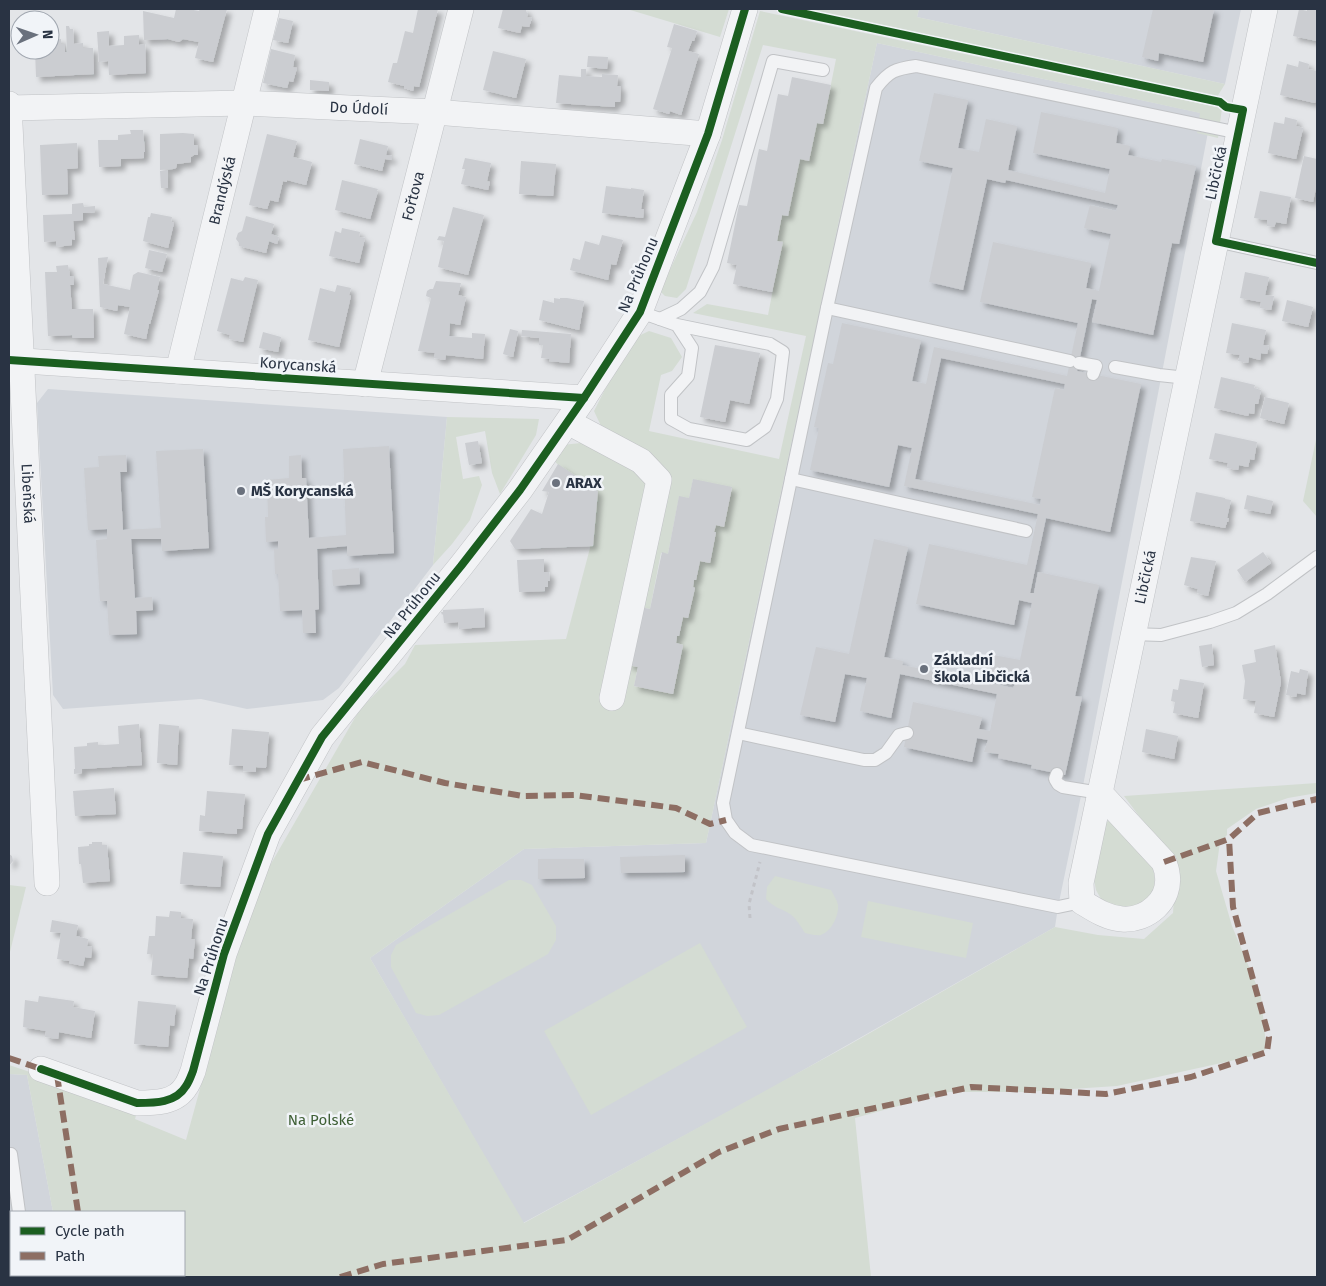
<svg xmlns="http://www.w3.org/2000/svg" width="1326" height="1286" viewBox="0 0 1326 1286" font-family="'Fira Sans',sans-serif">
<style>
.built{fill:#d1d5db}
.green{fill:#d4dcd3;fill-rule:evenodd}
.building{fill:#cbcdd1;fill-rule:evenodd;filter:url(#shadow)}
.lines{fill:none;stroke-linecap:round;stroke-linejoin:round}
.lane-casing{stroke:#c1c3c6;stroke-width:14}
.street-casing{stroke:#c1c3c6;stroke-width:26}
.path{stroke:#c2c3c8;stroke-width:3;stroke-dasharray:4 4;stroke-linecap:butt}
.lane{stroke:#f2f3f5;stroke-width:12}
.street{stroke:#f2f3f5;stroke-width:25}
.quiet{stroke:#8d6e63;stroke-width:6;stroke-dasharray:12 6;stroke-linecap:butt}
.cycleway-casing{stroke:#f1f4f8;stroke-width:11}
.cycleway{stroke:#1b5e20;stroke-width:8}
.poi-dot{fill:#6a717d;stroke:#f1f4f8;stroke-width:2}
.labels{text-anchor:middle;stroke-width:5;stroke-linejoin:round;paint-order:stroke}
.street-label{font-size:15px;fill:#293343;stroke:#f1f4f8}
.poi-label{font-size:15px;font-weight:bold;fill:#293343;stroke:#f1f4f8;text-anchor:start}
.park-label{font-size:15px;fill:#3e5f35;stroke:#f1f4f8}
</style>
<defs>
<filter id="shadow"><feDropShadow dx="4.5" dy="4.5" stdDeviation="2.5" flood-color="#0004"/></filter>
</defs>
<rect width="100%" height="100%" fill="#e3e5e8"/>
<g class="built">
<path d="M919,9H1241L1225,84L917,17Z"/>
<path d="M877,43L1201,113L1209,127L1082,791L1058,907L1055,927L761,1094L523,1223L370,958L524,849L706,843Z"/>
<path d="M48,389L447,417L433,565L339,688L323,700L247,709L201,699L63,709L53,695L37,403Z"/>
<path d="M9,1074L27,1075L53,1212H11V1275H65L66,1277H9Z"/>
</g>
<g class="green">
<path d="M627,9H729L720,37Z"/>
<path d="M802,9H919L917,17L1225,84L1217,97Z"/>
<path d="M760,11L1222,108L1218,138L1197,133L1200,113L877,43L706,843L524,849L370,958L524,1223L847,1046L1055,927L1098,935L1144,939L1173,913L1176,865L1124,796L1317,783V793L1288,798L1256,809L1227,829V835L1220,842L1216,871L1232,926L1261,996L1266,1045L1265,1050L1253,1056L1117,1086L1025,1092H949L855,1118L871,1277H66L65,1275H184V1212H53L27,1075L9,1074V1065L138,1108L135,1119L186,1140L253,895L360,709L405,664L415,645L566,639L590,548L584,489L551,458L562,445L581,443L591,445L601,426L594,411L630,340L649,331L671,338L682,357L672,371L661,375L649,431L779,459L806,336L693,313L707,304L768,315L782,243L777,241L782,215L800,159L817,123L823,124L836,59L763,45L686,289L677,298L665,296L660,291L697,212L722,140ZM693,480L732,488L724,526L716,525L714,532L716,533L710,563L700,561L696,580H694L693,587L695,588L688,618L683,617L679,636H677L676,643L683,645L673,694L634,686L638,667L628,665L640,607L650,609L661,553L668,554L679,497L689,498Z"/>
<path d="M447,417L539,419L536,435L500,494L492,473L485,431L456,437L463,479L479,476L482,485L470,520L452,544L433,565Z"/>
<path d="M1317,435V517L1303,501Z"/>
<path d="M1110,819L1152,866C1156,878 1157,894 1146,903C1141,907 1133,909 1127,911L1101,899L1096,890L1094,880L1106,823Z"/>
<path d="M775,876L831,890C833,894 837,900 838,905C839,915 832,931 821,935C816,936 810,934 805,933C801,927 796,918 790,914C781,908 774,908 766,899L767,887Z"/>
<path d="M509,880H521L532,885L556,926V940L548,954L439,1015L427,1016L416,1013L391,967V955L396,945Z"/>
<path d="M9,885L26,887L9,956Z"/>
<path d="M868,901L973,923L966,958L861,937Z"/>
<path d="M700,943L747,1027L591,1115L544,1031Z"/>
</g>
<g class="building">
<path d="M176,9H188L199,11L200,9H227L213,62L195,58L199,42L183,39L179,42L168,39L144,40L143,11L174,18Z"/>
<path d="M418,9H438L419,87L414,86L413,91L404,88V86L388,82L393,63H397L405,31L413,33Z"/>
<path d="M503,9H526V12L528,13L527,17L532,18L529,27L522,26L520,33L498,28Z"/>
<path d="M1153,9H1214L1203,62L1159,53L1158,61L1142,57Z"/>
<path d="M1299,9L1307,11V9H1317V41L1293,36Z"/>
<path d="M279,18L293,21L288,43L273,40Z"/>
<path d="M674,24L697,31L694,41H692L688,51L699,54L681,115L670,111L669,114L653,109L672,48L667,47Z"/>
<path d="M66,26H69L70,29H73L74,44L83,43V48H93L94,74L36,77L35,50H50V40L61,39V44H65V52H67Z"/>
<path d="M109,31V46L124,45V36L139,35V45L145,44L146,73L109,75L108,61L99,62L97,32Z"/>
<path d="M271,49L295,55L293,67L297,68L293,82L289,81L287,88L263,83Z"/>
<path d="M493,51L526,59L516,98L483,90Z"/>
<path d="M588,56L608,57L607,69L587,67Z"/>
<path d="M1299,61L1309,64L1308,69L1317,71V95L1315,103L1280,95L1287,64L1298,67Z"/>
<path d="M581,69H586V76L602,77V74L618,75L617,86H621L620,102H615V107L556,103L559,75L581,77Z"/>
<path d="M792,77L831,85L823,124L817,123L809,161L800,159L788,216L782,215L777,241L783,242L772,292L733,284L737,265L727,263L739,205L747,206L759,149L767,151L778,94L788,96Z"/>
<path d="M310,80L329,82V91L310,90Z"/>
<path d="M934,93L968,100L958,148L979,152L986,119L1017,126L1008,170L1105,193L1110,169L1033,153L1041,112L1118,128L1116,143L1130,146L1128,155L1161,162L1162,159L1196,166L1179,244L1172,243L1153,335L1092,322L1097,300L1092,299L1077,371L1141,384L1110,532L1046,518L1030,593H1034L1038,572L1099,585L1075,696L1082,697L1065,775L1031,768L1032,765L998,758L999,754L984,752L988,740L977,738L972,762L904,747L913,702L982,717L979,729L990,731L997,694L900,674L891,718L860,711L867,678L845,674L835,722L800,715L816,647L849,654L874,539L908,547L884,657L903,661L902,665L1013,688L1015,684L988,678L993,655L1020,660L1032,603L1019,600L1014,625L916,604L929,544L1027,565L1038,514L904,486L912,448L898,445L889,487L810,470L819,428L814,427L828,363L833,364L842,323L921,340L912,381L926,384L934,347L1067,376L1078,323L980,302L993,242L1091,263L1086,288L1099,291L1111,234L1084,228L1090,205L1116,211L1118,205L1006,180L1005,183L987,179L963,290L929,282L953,168L919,161ZM941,358L1065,384L1064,390L1055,388L1032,497L1041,499L1040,505L915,479Z"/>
<path d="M1285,117L1297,120L1296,126L1303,128L1296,159L1268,153L1274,122L1284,124Z"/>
<path d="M130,130H143L145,152H144V158L121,159V166L99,167L98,140H118V135L131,134Z"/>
<path d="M183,133L194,134V145H198V155H194L191,157V162L177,164L176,168L173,169L160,170V134Z"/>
<path d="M267,134L297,141L293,157L312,162L306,185L287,180V182L283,181L278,202L270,200L267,209L249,205Z"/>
<path d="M360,139L388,146L386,155L392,156V160L385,159L382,171L354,164Z"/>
<path d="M77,143L78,168L67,169L68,194L42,195L40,145Z"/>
<path d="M1304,156L1317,159V183L1313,202L1295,198Z"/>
<path d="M465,158L491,163L487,181L490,182L488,190L461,184L465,169H462Z"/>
<path d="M521,161L556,164L553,196L519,194Z"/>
<path d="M168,170V188H161L160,171Z"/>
<path d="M342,180L378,189L377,191H378L370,219L335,210Z"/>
<path d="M606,186L631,189V188L644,190L641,209H644L643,218L602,213Z"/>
<path d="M1260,191L1291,197L1286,224L1276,222L1274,227L1267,226V220L1254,218Z"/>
<path d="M83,203L84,207L95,206V212L83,213V220L73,221L75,240L72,239V245L56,247V241L44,242L43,215L72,214V204Z"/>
<path d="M453,207L484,215L468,275L438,267L444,241L437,240L439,236L445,237Z"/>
<path d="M151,213L172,217L171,222L174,223L168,248L143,241L148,217H150Z"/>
<path d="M246,216L274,224L271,234L279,237L277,244L269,241L266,253L239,246V243L236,239L238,233L242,231Z"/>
<path d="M342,228L360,232L359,237L365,238L359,263L329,256L335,231L341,233Z"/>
<path d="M602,235L623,240L616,265L611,264L608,280L570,270L573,258L580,260L585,241L599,245Z"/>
<path d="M149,250L167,254L162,272L145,268Z"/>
<path d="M108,257L103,284L130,290L133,275L138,272L160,277L157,290H159L150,324H149L146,339L124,334L130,307L118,305L117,311L100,307L98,258Z"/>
<path d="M68,265L70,276H73L74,285H70L72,309H93L94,338H73L72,335L48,336L45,272H57L56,266Z"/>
<path d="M1245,272L1269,277L1265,295L1274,296L1271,310L1260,308L1261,302L1240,298Z"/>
<path d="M245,277L258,280L243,342L229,339L230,335L217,331L231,278L243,281Z"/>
<path d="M436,281L461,283L458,295L466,297L460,325L450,323L449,336L472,338V333L485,334L483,359L446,355L445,360L434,358L435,353L418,351L431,298L426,296L427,291L430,289H433Z"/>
<path d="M337,285L351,288L349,295L351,296L339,347L308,340L320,288L335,292Z"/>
<path d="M554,298L560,299V298H567L584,301L579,330L539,320L543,300L554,303Z"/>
<path d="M1287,300L1313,307L1308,327L1282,321Z"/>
<path d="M1232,323L1266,330L1263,345L1269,346L1267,354L1261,353L1260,360L1249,357L1248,363L1238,361L1240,355L1226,353Z"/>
<path d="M510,329L518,331L513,357L503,354Z"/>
<path d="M522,330L571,334L569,363L549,361L550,359L541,358L543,345H539V338L521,336Z"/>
<path d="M263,332L281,337L278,352L259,348Z"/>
<path d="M715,345L760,353L749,404L730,400L725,422L700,417Z"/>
<path d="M1221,377L1255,385L1254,388L1261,390L1258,404H1255L1254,414L1249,413L1248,416L1214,408Z"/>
<path d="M1265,397L1289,403L1284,424L1260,418Z"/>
<path d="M1215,433L1257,442L1254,460L1250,459L1248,467L1239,465L1238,470L1227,468L1228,463L1209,459Z"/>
<path d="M478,441L482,463L469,465L465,443Z"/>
<path d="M389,446L394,553L347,556V546L317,549L319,609L315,610L316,633H303L302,610L280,611L278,574H275L274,549H278V541L266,542L265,517H268L267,480L289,478V456L301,455L302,478H306L309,538L346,535L343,449Z"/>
<path d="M203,449L209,548L162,551L161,539H131L135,598L152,597L153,610L136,611L137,634L109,635L107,601H100L96,540L107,539V529L88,530L84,468L99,467L98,456L126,455L127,472H120L123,530L161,528L156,451Z"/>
<path d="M558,464L598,491L593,546L515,549L510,541L531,509L542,514L549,492L542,491Z"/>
<path d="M693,479L732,487L724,527L716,525L714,532H716L710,563L700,561L696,580H694L693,587L695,588L688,618L683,617L679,636H677L676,643L683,645L673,694L634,686L638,667L628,665L640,607L650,609L662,552L668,554L679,496L689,498Z"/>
<path d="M1196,492L1225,498V499L1231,500L1227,518H1229L1228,522H1227L1225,528L1190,521Z"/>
<path d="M1247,495L1273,501L1270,514L1244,509Z"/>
<path d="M1263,552L1271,563L1245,582L1237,570Z"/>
<path d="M1191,557L1216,561L1208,596L1197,593L1198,589L1184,585Z"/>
<path d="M544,559V572H549L550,581H548V587H545V591L519,592L517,560Z"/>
<path d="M359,568L360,584L333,586L332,570Z"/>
<path d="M484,608L485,627L459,629L458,622L444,623L443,614L442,615L441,612H443V610Z"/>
<path d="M1212,644L1214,665L1202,667L1199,646Z"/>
<path d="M1275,645L1281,682L1274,717L1254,713L1256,701L1243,699L1245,681L1242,665L1256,662L1254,650Z"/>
<path d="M1300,669L1308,671L1305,695L1297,693L1296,697L1286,695L1291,671L1299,673Z"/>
<path d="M1180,679L1204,683L1198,718L1173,713L1175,702L1171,701L1173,689L1178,690Z"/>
<path d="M139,724L142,765L82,769V773L74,774V769H75L74,747L87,746V743L98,742V745H104L119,744L118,726Z"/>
<path d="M159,724L179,726L177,765L157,763Z"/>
<path d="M232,729L269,732L266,768L256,767V772L243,771V766L229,765Z"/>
<path d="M1146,729L1178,736L1174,759L1142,752Z"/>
<path d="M114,788L116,814L75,816L73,791Z"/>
<path d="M207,791L245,794L242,829H237V834L199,831L200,815L205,816Z"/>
<path d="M92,842H102V845H107L110,881L83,883L81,864H79L78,847L89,846V844H92Z"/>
<path d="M183,852L223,856L220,887L180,884Z"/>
<path d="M9,854L12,856L13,861L9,866Z"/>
<path d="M685,855V872L621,873L620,857Z"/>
<path d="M538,859H584L585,878L538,879Z"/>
<path d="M170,911L181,912V918L193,919L191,939H195L193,959L189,958L187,978L151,975L153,954H147L149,936H155L156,916L169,917Z"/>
<path d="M52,920L78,925L76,936L88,939L87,946L92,947L91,958L85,957L83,966L69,963L70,961L57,959L61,933L50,932Z"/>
<path d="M39,996L74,1001L73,1007L95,1011L91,1038L59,1032L58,1039L45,1037L46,1031L23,1027L25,1000L38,1002Z"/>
<path d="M138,1001L176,1005L174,1026L170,1025L168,1047L134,1044Z"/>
<path d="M9,1193H10L12,1205H9Z"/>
<path d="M9,1260H10L12,1277H9Z"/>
</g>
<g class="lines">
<defs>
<g id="lane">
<path d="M1216,241L1317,263"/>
<path d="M827,308L1070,361"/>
<path d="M640,312L677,325L692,348L688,376L671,395V419L689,429L747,440L765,427L777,399L783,352L770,344L677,325"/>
<path d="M660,319L681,309L700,292L713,267L773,61L823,70"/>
<path d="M1079,363L1096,366L1093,374"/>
<path d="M1115,367L1159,375L1187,378"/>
<path d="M791,479L1026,531"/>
<path d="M1132,634L1161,635L1210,622L1236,613L1267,594L1317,557"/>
<path d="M738,733L864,760H875L886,753L899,735L907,733"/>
<path d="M1057,774L1055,779L1058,784L1063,787L1100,793"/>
<path d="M1082,902L1058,907L751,845L735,833L726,820L723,803L827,308L876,88C889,71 895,69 916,66L1239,133"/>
<path d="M11,1154L19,1212"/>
<path d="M27,1275L28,1277"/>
</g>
<g id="street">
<path id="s1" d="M9,104L47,883"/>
<path id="s2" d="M9,108L244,103L435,112L708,134"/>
<path d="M9,360L584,398"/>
<path id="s3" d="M178,371L267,9"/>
<path id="s4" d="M365,384L461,9"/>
<path d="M568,422L641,461L659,480L612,698"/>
<path id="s5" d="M1100,793L1164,862C1165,866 1167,870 1167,873C1172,900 1147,921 1122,919C1107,918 1095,910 1082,902L1081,883L1265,9"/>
<path d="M41,1069L137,1103C155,1103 176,1103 186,1086C189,1082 191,1076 193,1071L224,954L268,834L322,737L461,566L520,490L584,398L640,312L708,134L745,9"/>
</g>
</defs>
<use href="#lane" class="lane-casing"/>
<use href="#street" class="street-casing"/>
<g class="path">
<path d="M782,9L1222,104"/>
<path d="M750,918L749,904L760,862"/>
</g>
<use href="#lane" class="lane"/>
<use href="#street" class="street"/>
<g class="quiet">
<path d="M298,780L362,762L445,783L523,796L574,795L676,808L710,824L726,820"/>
<path d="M1164,862L1229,839L1258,813L1317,799"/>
<path d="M9,1058L41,1069"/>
<path d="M57,1075L78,1212"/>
<path d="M112,1275L117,1277"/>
<path d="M340,1277L383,1264L567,1240L719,1152L779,1129L971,1087L1106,1094L1191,1077L1267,1052L1269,1037L1233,907L1229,839"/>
</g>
<defs>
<g id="cycleway">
<path d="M782,9L1220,102L1226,107L1243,110L1216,241L1317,263"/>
<path d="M9,360L584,398"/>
<path d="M41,1069L137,1103C155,1103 176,1103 186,1086C189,1082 191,1076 193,1071L224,954L268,834L322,737L461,566L520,490L584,398L640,312L708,134L745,9"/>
</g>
</defs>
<use href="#cycleway" class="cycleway-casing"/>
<use href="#cycleway" class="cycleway"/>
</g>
<g class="poi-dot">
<circle cx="556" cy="483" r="5"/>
<circle cx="241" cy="491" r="5"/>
<circle cx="924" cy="669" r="5"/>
</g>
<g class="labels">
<g class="street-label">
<text dy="5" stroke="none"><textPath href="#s2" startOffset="350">Do Údolí</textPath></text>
<text transform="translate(1216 173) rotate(-78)" y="5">Libčická</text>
<text dy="5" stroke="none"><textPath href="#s3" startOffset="186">Brandýská</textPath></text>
<text dy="5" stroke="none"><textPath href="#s4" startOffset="194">Fořtova</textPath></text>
<text transform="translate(638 275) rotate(-67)" y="5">Na Průhonu</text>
<text transform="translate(298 365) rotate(4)" y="5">Korycanská</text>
<text dy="5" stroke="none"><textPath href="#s1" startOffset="390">Libeňská</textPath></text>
<text dy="5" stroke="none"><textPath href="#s5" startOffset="555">Libčická</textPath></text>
<text transform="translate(412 605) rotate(-51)" y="5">Na Průhonu</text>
<text transform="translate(211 957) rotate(-72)" y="5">Na Průhonu</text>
</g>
<g class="poi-label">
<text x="566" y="488">ARAX</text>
<text x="251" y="496">MŠ Korycanská</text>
<text x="934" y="665">Základní<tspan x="934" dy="17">škola Libčická</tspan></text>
</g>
<g class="park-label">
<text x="321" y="1125">Na Polské</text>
</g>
</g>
<rect width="1326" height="1286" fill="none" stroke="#293343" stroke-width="20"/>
<rect x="10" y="1211" width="175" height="65" fill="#f1f4f8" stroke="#a1a7b0"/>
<rect x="20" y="1227" width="25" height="8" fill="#1b5e20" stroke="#a1a7b0"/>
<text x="55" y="1236" font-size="15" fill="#293343">Cycle path</text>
<rect x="20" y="1252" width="25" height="8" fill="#8d6e63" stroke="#a1a7b0"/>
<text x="55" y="1261" font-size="15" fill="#293343">Path</text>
<g transform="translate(35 35) rotate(88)"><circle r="24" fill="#f1f4f8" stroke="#a1a7b0"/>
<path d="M0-4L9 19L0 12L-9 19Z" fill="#6a717d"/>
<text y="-8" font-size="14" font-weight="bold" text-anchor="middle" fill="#293343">N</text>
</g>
</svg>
